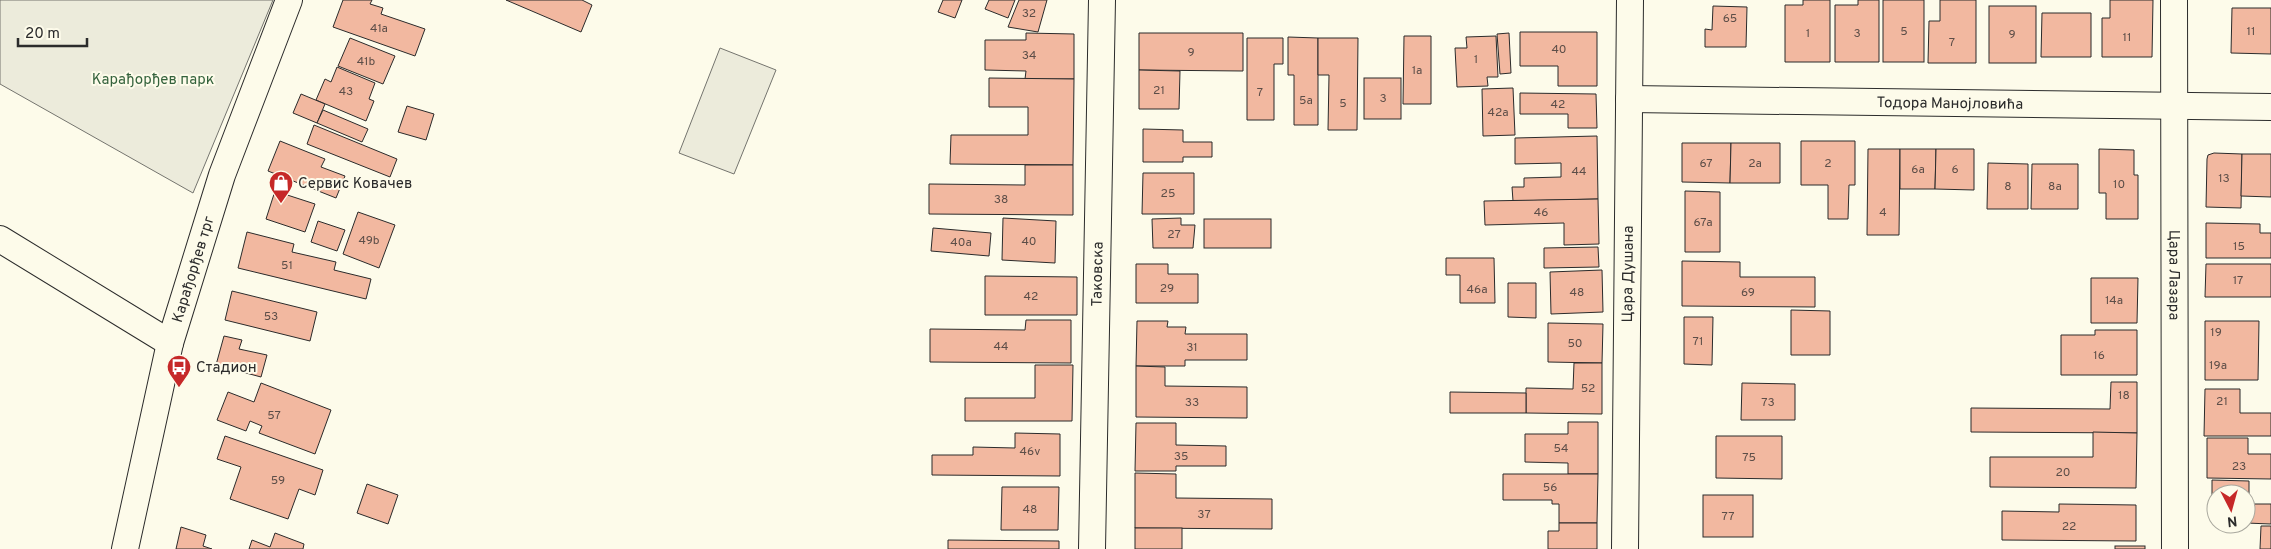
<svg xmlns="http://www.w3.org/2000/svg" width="2271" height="549" viewBox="0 0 2271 549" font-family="Overpass,sans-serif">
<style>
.green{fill:#ecebdb;stroke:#74746e}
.building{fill:#f2b8a0;stroke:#2b2b2b}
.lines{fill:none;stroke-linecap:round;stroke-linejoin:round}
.minor-casing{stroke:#2b2b2b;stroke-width:28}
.minor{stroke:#fdfbea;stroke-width:26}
.labels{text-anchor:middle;stroke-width:4;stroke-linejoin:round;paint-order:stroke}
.number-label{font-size:12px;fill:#5d4e48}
.park-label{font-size:15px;fill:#34623c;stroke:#fdfbea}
.street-label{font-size:15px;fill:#2b2b2b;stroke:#fdfbea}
.poi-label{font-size:15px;fill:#2b2b2b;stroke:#fdfbea;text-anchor:start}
</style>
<rect width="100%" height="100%" fill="#fdfbea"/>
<g class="green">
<path d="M0,0H273L193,193L0,84Z"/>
<path d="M720,48L776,70L734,174L679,153Z"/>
</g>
<g class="building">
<path d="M343,0H372L370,4L383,8L381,14L425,29L415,56L333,27Z"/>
<path d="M506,0H582L592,5L581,32Z"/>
<path d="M943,0H962L955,18L938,12Z"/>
<path d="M989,0H1015L1008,18L985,9Z"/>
<path d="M1019,0H1047L1038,32L1008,27Z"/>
<path d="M1803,0H1830V62H1785V5H1803Z"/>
<path d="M1858,0H1879V62H1835V5H1858Z"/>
<rect x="1883" y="0" width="41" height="62"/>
<path d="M1940,0H1976V63H1928L1929,21H1940Z"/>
<path d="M2110,0H2153L2152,57H2102V18H2110Z"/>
<path d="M1713,6L1747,7L1746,47H1705V29L1712,30Z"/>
<rect x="1989" y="6" width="47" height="57"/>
<path d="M2232,8H2271V54L2231,53Z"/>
<path d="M2042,13H2091V57H2041Z"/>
<path d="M1520,32H1597V86H1558V66H1520Z"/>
<path d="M1026,33L1074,34V79H1025L1026,71L985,70V40H1026Z"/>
<path d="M1139,33H1243V71L1139,70Z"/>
<path d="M1509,33L1511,73L1500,74L1497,34Z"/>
<path d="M1404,36H1431V104H1403Z"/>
<path d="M1496,36L1498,77H1487L1488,86L1457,87L1455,48H1467L1466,37Z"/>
<path d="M1288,37L1318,38V125H1294V75H1288Z"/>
<path d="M350,38L395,56L383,84L338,66Z"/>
<path d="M1247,38H1283V64H1274V120H1247Z"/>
<path d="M1318,38H1358L1357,130H1328L1329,75H1318Z"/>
<path d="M337,67L375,83L369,99L374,101L366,121L316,100L325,79L331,82Z"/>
<path d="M1139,70L1180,71L1179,109H1139Z"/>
<path d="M989,78L1074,79L1073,165L950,164L951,135H1028V107H989Z"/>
<rect x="1364" y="78" width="37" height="41"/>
<path d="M1513,88L1515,135L1483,136L1482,89Z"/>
<path d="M1520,93L1596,94L1597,128H1568V114H1520Z"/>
<path d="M301,94L325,104L317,123L293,113Z"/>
<path d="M407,106L434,114L426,140L398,132Z"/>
<path d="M323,110L368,129L362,142L317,123Z"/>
<path d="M314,125L397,159L390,177L307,144Z"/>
<path d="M1143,129L1183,130V142H1212V157H1183V162H1143Z"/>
<path d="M1597,136L1598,199L1513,201L1512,187H1524V178L1561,177V163L1515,164V138Z"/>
<path d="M280,141L325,159L321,167L345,176L336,198L268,171Z"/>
<path d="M1801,141H1855V185H1849L1848,219H1828V185H1801Z"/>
<path d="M1682,143H1731L1730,183L1682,182Z"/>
<path d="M1731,143H1780V183H1730Z"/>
<path d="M1868,149H1900L1899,235H1867Z"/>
<path d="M1900,149H1936L1935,189H1900Z"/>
<path d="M1936,149H1974V190L1935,189Z"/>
<path d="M2099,149L2134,150V175H2138V219H2106V193H2099Z"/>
<path d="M2214,153L2242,154L2241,208L2206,207L2207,159L2208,155Z"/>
<path d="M2242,154H2271V197L2241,196Z"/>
<path d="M1988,163L2028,164V209H1987Z"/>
<path d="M2032,164H2078V209H2031Z"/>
<path d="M1025,165H1073V215L929,214V184L1025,185Z"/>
<path d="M1143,173H1194V214H1142Z"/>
<path d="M275,191L315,204L305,232L266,219Z"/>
<path d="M1685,191L1720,192V252H1685Z"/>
<path d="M1598,199L1599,244L1564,245V223L1485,225L1484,201Z"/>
<path d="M358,212L395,225L379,268L343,254Z"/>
<path d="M1003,218L1056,221L1055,263L1002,260Z"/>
<path d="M1181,218V225H1195L1193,248H1153L1152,219Z"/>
<rect x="1204" y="219" width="67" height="29"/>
<path d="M318,221L345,230L337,251L311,242Z"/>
<path d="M2206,223L2260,224V233H2271V258H2206Z"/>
<path d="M933,228L991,233L989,256L931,251Z"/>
<path d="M247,232L294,244L292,252L336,262L334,270L371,279L366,299L238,268Z"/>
<path d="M1598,247L1599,267L1544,268V248Z"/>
<path d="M1446,258H1494L1495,303H1460V275H1446Z"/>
<path d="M1682,261L1740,262V277H1815V307L1682,306Z"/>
<path d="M1136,264H1168V274H1198V303H1136Z"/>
<path d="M2206,264H2271V297H2205Z"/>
<path d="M1602,270L1603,312L1551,314L1550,272Z"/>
<path d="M985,276L1077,277V315H985Z"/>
<path d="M2091,278H2138L2137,323H2091Z"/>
<path d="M1508,283H1536V318L1508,317Z"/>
<path d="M232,291L317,312L310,341L225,320Z"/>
<path d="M1791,310L1830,311V355H1791Z"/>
<path d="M1684,317H1713L1712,365L1684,364Z"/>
<path d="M1026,320H1071V363L930,362V329L1025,330Z"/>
<path d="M1137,321H1168L1167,327H1186L1185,334H1247V360H1185V366H1136Z"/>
<path d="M2205,321H2259L2258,380H2205Z"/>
<path d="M1548,323L1603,324L1602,363L1548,362Z"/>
<path d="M2095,330H2137V375H2061V335H2095Z"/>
<path d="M224,336L242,340L239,349L267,355L261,377L216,365Z"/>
<path d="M1574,363H1602V414L1526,413V388L1573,389Z"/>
<path d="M1035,365H1073L1072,421H965V398H1035Z"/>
<path d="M1136,366L1165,367V386L1247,387V418L1136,417Z"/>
<path d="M2111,382H2137V433L1971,432V408L2110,409Z"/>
<path d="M261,383L331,410L315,454L259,433L262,426L250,421L246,431L217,420L228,392L254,402Z"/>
<path d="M1742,383L1795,384V420H1741Z"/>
<path d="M2205,389H2240V413H2271V436H2204Z"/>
<path d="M1450,392L1526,393V413H1450Z"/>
<path d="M1568,422H1598V474H1568V463L1525,462V434H1568Z"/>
<path d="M1136,423H1176V445L1226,446V466H1176V471H1135Z"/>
<path d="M2093,432L2137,433L2136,488L1990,487V457H2093Z"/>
<path d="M1015,433L1060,434V476L932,475V455H973V447L1015,448Z"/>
<path d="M225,436L323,470L315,495L299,489L288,519L230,499L241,467L217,459Z"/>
<path d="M1716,436H1782V479L1716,478Z"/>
<path d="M2207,438H2248V454H2271V479L2207,478Z"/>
<path d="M1135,473L1176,474V498L1272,499V529L1135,528Z"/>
<path d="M1503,474H1598L1597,523H1559V504H1552V500H1503Z"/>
<path d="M2212,480L2249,481V504H2271V524L2246,523V494H2216V523H2212Z"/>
<path d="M367,484L398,495L388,524L357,513Z"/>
<path d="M1002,487H1059L1058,530H1001Z"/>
<rect x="1703" y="495" width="50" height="42"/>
<path d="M2059,504L2136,505V541L2002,540V511L2059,512Z"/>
<path d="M1559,523H1597V549H1548V531H1559Z"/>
<path d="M2261,526H2271V549H2260Z"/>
<path d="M181,527L206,535L203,546L212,549H176Z"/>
<rect x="1135" y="528" width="47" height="21"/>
<path d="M275,533L304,544L303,549H249L252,540L270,547Z"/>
<path d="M948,540L1059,541V549H948Z"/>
<rect x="2115" y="546" width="30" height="3"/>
</g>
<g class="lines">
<defs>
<g id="minor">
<path id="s1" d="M2174,0L2175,549"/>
<path id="s2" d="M1629,99L2271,107"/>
<path d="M0,239L170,343"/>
<path id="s3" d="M125,549L170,343L222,175L289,0"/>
<path id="s4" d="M1092,549L1102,0"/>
<path id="s5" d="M1625,549L1630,0"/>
</g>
</defs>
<use href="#minor" class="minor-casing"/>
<use href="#minor" class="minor"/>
</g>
<defs>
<symbol id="shop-pin" viewBox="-11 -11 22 30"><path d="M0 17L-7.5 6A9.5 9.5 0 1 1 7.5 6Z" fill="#c62828" stroke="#fdfbea"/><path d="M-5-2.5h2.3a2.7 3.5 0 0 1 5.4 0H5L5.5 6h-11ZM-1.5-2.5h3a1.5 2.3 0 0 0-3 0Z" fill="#fff"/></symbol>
<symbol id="bus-pin" viewBox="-11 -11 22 30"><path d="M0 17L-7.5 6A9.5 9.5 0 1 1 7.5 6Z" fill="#c62828" stroke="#fdfbea"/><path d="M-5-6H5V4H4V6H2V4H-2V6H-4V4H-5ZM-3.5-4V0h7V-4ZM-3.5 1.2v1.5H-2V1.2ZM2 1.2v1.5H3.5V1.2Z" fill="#fff"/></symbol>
</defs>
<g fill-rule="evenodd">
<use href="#shop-pin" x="267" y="169" width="28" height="38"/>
<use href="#bus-pin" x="165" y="353" width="28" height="38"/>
</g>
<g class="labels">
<g class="number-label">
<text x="1029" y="17">32</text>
<text x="1730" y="22">65</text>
<text x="379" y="32">41a</text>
<text x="1904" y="35">5</text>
<text x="2251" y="35">11</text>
<text x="1808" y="37">1</text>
<text x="1857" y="37">3</text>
<text x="2012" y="38">9</text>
<text x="2127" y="41">11</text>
<text x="1952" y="46">7</text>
<text x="1559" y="53">40</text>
<text x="1191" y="56">9</text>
<text x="1029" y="59">34</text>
<text x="1476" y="63">1</text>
<text x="366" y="65">41b</text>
<text x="1417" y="74">1a</text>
<text x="1159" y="94">21</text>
<text x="346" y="95">43</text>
<text x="1260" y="96">7</text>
<text x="1383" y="102">3</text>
<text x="1306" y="104">5a</text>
<text x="1343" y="107">5</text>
<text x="1558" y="108">42</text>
<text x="1498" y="116">42a</text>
<text x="1706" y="167">67</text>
<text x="1755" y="167">2a</text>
<text x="1828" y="167">2</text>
<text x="1918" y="173">6a</text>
<text x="1955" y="173">6</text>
<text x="1579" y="175">44</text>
<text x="2224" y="182">13</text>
<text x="2119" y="188">10</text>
<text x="2008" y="190">8</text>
<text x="2055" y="190">8a</text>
<text x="1168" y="197">25</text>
<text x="1001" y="203">38</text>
<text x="1541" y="216">46</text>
<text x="1883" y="216">4</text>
<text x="1703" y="226">67a</text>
<text x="1174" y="238">27</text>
<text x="369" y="244">49b</text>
<text x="1029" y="245">40</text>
<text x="961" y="246">40a</text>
<text x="2239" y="250">15</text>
<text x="287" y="269">51</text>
<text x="2238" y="284">17</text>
<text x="1167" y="292">29</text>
<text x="1477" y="293">46a</text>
<text x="1577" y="296">48</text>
<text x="1748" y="296">69</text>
<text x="1031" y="300">42</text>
<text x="2114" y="304">14a</text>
<text x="271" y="320">53</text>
<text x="2216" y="336">19</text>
<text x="1698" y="345">71</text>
<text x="1575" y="347">50</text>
<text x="1001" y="350">44</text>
<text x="1192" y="351">31</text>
<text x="2099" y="359">16</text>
<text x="2218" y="369">19a</text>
<text x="1588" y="392">52</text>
<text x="2124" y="399">18</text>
<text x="2222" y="405">21</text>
<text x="1192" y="406">33</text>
<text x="1768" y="406">73</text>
<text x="274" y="419">57</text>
<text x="1561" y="452">54</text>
<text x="1030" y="455">46v</text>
<text x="1181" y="460">35</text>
<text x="1749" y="461">75</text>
<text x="2239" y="470">23</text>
<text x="2063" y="476">20</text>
<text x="278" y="484">59</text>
<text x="1550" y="491">56</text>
<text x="1030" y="513">48</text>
<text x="1204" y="518">37</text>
<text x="1728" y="520">77</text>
<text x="2069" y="530">22</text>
</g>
<g class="park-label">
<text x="153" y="84">Карађорђев парк</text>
</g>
<g class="street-label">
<text dy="5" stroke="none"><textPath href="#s2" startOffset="321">Тодора Манојловића</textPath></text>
<text dy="5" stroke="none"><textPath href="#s3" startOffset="288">Карађорђев трг</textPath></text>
<text dy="5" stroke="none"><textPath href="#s5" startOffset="275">Цара Душана</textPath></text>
<text dy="5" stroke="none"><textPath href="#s1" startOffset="275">Цара Лазара</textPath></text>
<text dy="5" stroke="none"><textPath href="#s4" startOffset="275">Таковска</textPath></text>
</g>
<g class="poi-label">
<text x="298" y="188">Сервис Ковачев</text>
<text x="196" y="372">Стадион</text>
</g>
</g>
<g transform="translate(2231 509) rotate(174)"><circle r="24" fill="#fdfbea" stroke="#a9a89e"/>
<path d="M0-4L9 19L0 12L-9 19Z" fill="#c62828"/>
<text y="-8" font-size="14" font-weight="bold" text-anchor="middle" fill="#2b2b2b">N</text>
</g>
<path d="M18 38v8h69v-8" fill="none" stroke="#2b2b2b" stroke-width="2.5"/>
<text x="25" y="38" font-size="15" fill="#2b2b2b" stroke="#fdfbea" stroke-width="4" paint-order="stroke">20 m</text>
</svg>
